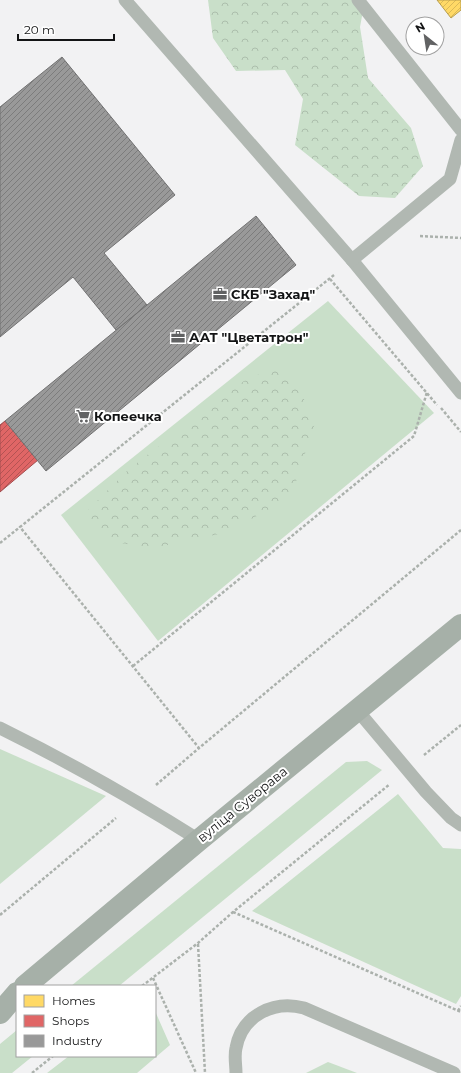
<svg xmlns="http://www.w3.org/2000/svg" width="461" height="1073" viewBox="0 0 461 1073" font-family="Montserrat,sans-serif">
<style>
.green{fill:#c9dfc9}
.forest{fill:url(#forest-crowns)}
.homes{fill:url(#homes-hatch);stroke:#b89e4e}
.shops{fill:url(#shops-hatch);stroke:#a24d4e}
.industry{fill:url(#industry-hatch);stroke:#717171}
.lines{fill:none;stroke-linecap:round;stroke-linejoin:round}
.path{stroke:#abb1ac;stroke-width:2.5;stroke-dasharray:3 2;stroke-linecap:butt}
.service{stroke:#b1b8b2;stroke-width:13}
.primary{stroke:#a6b0a8;stroke-width:22}
.labels{text-anchor:middle;stroke-width:4;stroke-linejoin:round;paint-order:stroke}
.poi-label{font-size:13px;font-weight:bold;fill:#131415;stroke:#fff;text-anchor:start}
.street-label{font-size:13px;fill:#131415;stroke:#fff}
</style>
<defs>
<pattern id="forest-crowns" width="20" height="18" patternUnits="userSpaceOnUse"><rect width="20" height="18" fill="#c9dfc9"/><path d="M2 6a3 3 0 1 1 6 0M12 15a3 3 0 1 1 6 0" fill="none" stroke="#acbeac"/></pattern>
<pattern id="homes-hatch" width="6" height="6" patternUnits="userSpaceOnUse"><rect width="6" height="6" fill="#ffd966"/><path d="M-1 1l2-2M0 6l6-6M5 7l2-2" fill="none" stroke="#dab958"/></pattern>
<pattern id="shops-hatch" width="6" height="6" patternUnits="userSpaceOnUse"><rect width="6" height="6" fill="#e06666"/><path d="M-1 1l2-2M0 6l6-6M5 7l2-2" fill="none" stroke="#b45353"/></pattern>
<pattern id="industry-hatch" width="6" height="6" patternUnits="userSpaceOnUse"><rect width="6" height="6" fill="#999"/><path d="M-1 1l2-2M0 6l6-6M5 7l2-2" fill="none" stroke="#7c7c7c"/></pattern>
</defs>
<rect width="100%" height="100%" fill="#f2f2f3"/>
<g class="green">
<path d="M328,301L434,413L158,641L61,515Z"/>
<path d="M0,749L106,796L0,884Z"/>
<path d="M367,761L382,770L119,986H71L346,762Z"/>
<path d="M398,794L443,848L461,849V996L456,1004L252,911Z"/>
<path d="M155,1011L170,1045L137,1073H47L69,1056H155Z"/>
<path d="M17,1030V1056H33L12,1073H0V1044Z"/>
<path d="M328,1062L357,1073H306Z"/>
</g>
<g class="forest">
<path d="M208,0H365L360,27L368,78L411,128L423,166L395,198L359,196L295,145L303,99L285,70L236,71L213,38Z"/>
<path d="M277,366L295,380L315,423L291,497L228,532L154,548L107,541L83,515L129,469L244,381Z"/>
</g>
<path class="homes" d="M437,0H461V10L451,18Z"/>
<path class="shops" d="M5,421L38,460L0,492V425Z"/>
<g class="industry">
<path d="M62,57L175,195L104,253L147,305L116,330L73,277L0,337V107Z"/>
<path d="M256,216L296,265L46,471L5,421Z"/>
</g>
<g class="lines">
<g class="path">
<path d="M420,236L461,238"/>
<path d="M334,275L20,527L199,748L461,530"/>
<path d="M330,279L437,405"/>
<path d="M441,408L461,432"/>
<path d="M0,543L20,527"/>
<path d="M133,666L414,436L427,392"/>
<path d="M424,755L461,725"/>
<path d="M156,785L199,748"/>
<path d="M233,912L461,1012"/>
<path d="M0,915L116,818"/>
<path d="M198,944L205,1073"/>
<path d="M153,978L196,1073"/>
<path d="M142,986L198,943L233,912L390,784"/>
<path d="M458,1011L461,1006"/>
<path d="M32,1073L53,1056"/>
</g>
<g class="service">
<path d="M125,0L352,260L461,393"/>
<path d="M358,0L461,130"/>
<path d="M352,260L450,179L461,140"/>
<path d="M358,711L426,792L451,818L461,825"/>
<path d="M0,728C69,762 134,799 199,840"/>
<path d="M236,1073C236,1065 234,1056 236,1048C242,1015 274,1000 304,1008L454,1073"/>
</g>
<g class="primary">
<path d="M25,986L199,840L461,625"/>
<path d="M0,1013L17,993"/>
</g>
</g>
<defs>
<symbol id="office-bare" viewBox="-9 -9 18 18"><path d="M-6-3h4V-5.5h4V-3h4V5H-6ZM-1-4.5V-3h2v-1.5ZM-6 0V1H6V0Z" fill="#616263" stroke="#fff" stroke-width="2.5" paint-order="stroke"/></symbol>
<symbol id="supermarket-bare" viewBox="-9 -9 18 18"><path d="M-6-5.5h2.5l.6 2H6L4.5 2H-2.5L-4.4-4H-6ZM-1.5 3.2a1.3 1.3 0 1 0 .1 0ZM3 3.2a1.3 1.3 0 1 0 .1 0Z" fill="#616263" stroke="#fff" stroke-width="2.5" paint-order="stroke"/></symbol>
</defs>
<g fill-rule="evenodd">
<use href="#office-bare" x="210" y="284" width="20" height="20"/>
<use href="#office-bare" x="168" y="327" width="20" height="20"/>
<use href="#supermarket-bare" x="73" y="406" width="20" height="20"/>
</g>
<g class="labels">
<g class="poi-label">
<text x="231" y="299">СКБ "Захад"</text>
<text x="189" y="342">ААТ "Цветатрон"</text>
<text x="94" y="421">Копеечка</text>
</g>
<g class="street-label">
<text transform="translate(242 804) rotate(-39)" y="5">вуліца Суворава</text>
</g>
</g>
<rect x="16" y="985" width="140" height="72" fill="#ffffff" stroke="#a1a1a1"/>
<rect x="24" y="995" width="20" height="12" fill="#ffd966" stroke="#a1a1a1"/>
<text x="52" y="1005" font-size="12" fill="#131415">Homes</text>
<rect x="24" y="1015" width="20" height="12" fill="#e06666" stroke="#a1a1a1"/>
<text x="52" y="1025" font-size="12" fill="#131415">Shops</text>
<rect x="24" y="1035" width="20" height="12" fill="#999999" stroke="#a1a1a1"/>
<text x="52" y="1045" font-size="12" fill="#131415">Industry</text>
<g transform="translate(425 36) rotate(330)"><circle r="19" fill="#ffffff" stroke="#a1a1a1"/>
<path d="M0-3L7 15L0 10L-7 15Z" fill="#616263"/>
<text y="-6" font-size="11" font-weight="bold" text-anchor="middle" fill="#131415">N</text>
</g>
<path d="M18 34v6h96v-6" fill="none" stroke="#131415" stroke-width="2"/>
<text x="24" y="34" font-size="12" fill="#131415" stroke="#ffffff" stroke-width="3" paint-order="stroke">20 m</text>
</svg>
